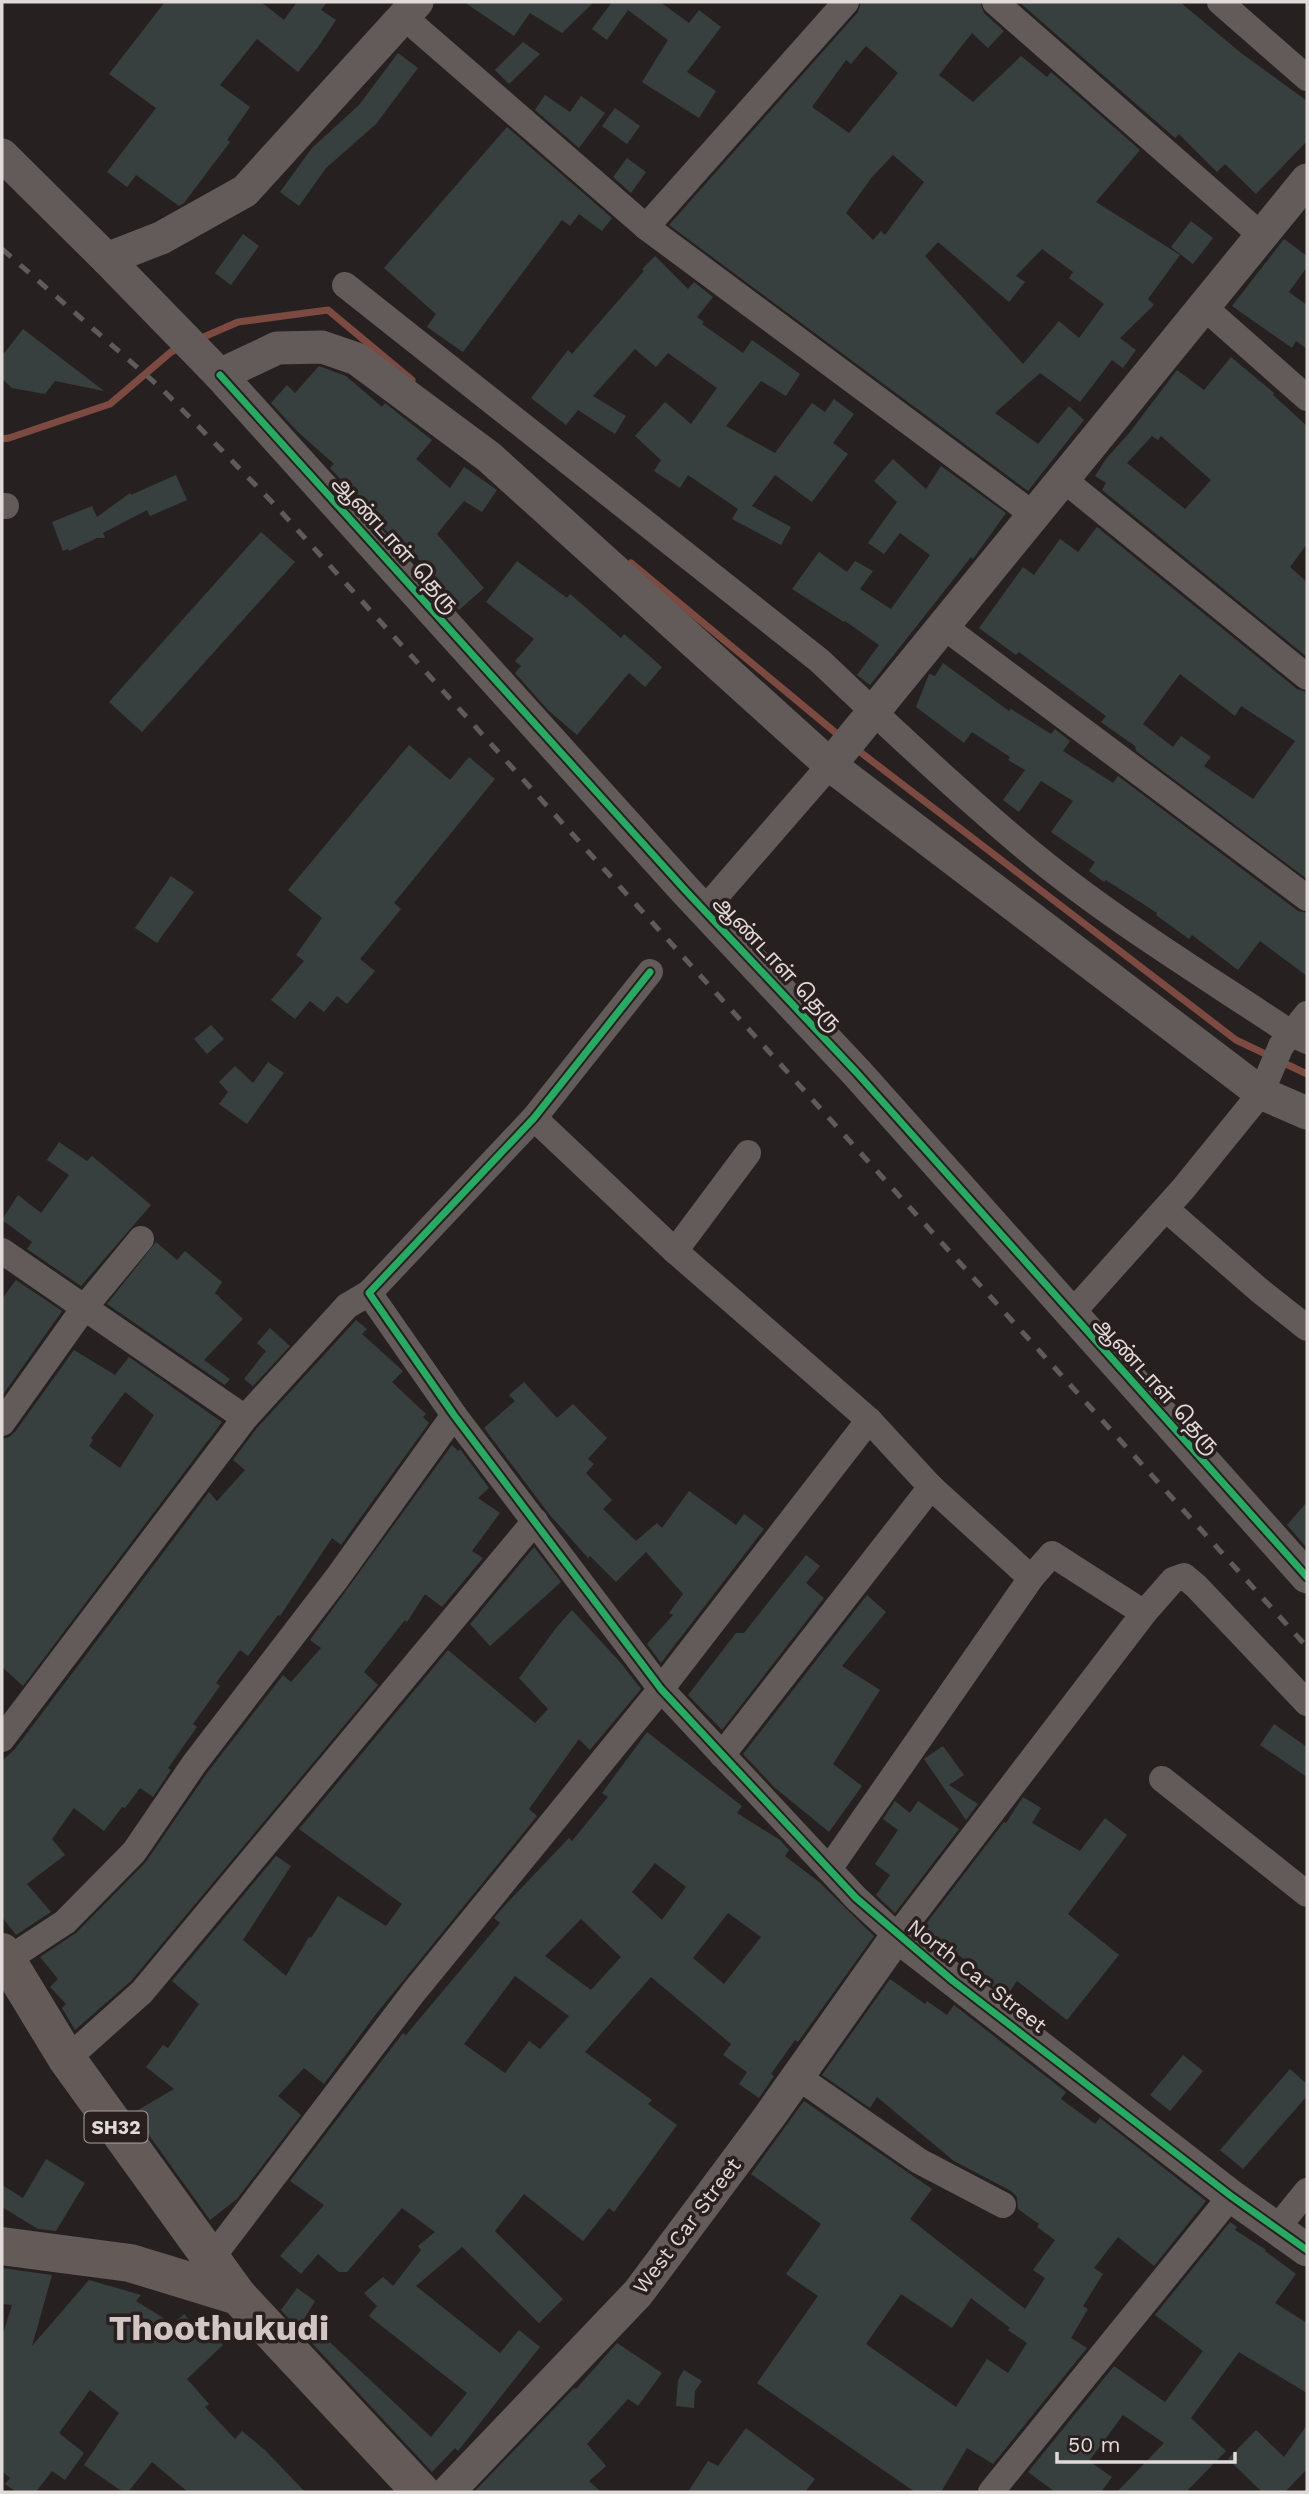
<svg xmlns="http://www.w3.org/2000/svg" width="1309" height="2494" viewBox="0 0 1309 2494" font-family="'Work Sans','Noto Sans Tamil',sans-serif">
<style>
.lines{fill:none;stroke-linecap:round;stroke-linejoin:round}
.stream{stroke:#7c4a41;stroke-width:7}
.building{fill:#38403f;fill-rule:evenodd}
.minor{stroke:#625b59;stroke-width:26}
.tertiary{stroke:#625b59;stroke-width:33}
.primary{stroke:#645b59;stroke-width:38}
.rail{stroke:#605a59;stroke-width:5;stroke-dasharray:12 12;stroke-linecap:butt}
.cycleway-casing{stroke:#281f1e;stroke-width:11}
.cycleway{stroke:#26ab63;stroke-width:7}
.labels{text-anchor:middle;stroke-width:7;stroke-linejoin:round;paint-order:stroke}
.shield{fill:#281f1e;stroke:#a9a2a1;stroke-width:2}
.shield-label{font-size:19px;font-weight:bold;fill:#e0dad9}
.street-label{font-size:21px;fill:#e0dad9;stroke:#281f1e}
.town-label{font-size:35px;font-weight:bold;fill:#d1c6c3;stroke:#281f1e}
</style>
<rect width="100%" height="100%" fill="#262120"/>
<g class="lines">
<g class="stream">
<path d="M199,339L238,322L328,310L412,380"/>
<path d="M2,439L9,438L110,404L171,352L181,347"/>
<path d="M631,563L842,738"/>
<path d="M855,748L1236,1040L1307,1074"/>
</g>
</g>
<g class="building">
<path d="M165,2H261L284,20L297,2H327L321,10L336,20L318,47L298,72L257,39L220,85L250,107L227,140L230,142L184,203L179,206L136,175L127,187L107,172L156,108L109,74Z"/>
<path d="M464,2H594L562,33L530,13L514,36Z"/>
<path d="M612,2H660L689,23L699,10L721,27L687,72L716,91L699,118L642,82L668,40L628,10L607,40L592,29Z"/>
<path d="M861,2H980L984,13L1004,31L988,48L972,33L939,75L973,102L1021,56L1047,77L1051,72L1140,150L1096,202L1180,255L1148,299L1154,305L1120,338L1136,350L1123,368L1112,360L1080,402L1040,373L995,413L1038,444L1069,406L1084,420L1028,491L669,225L858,12ZM866,46L898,73L849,133L812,107L846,60L851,64ZM893,155L924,182L885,235L881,231L873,240L846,213L872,177ZM938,242L1009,302L1025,282L1016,276L1042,249L1073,272L1069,278L1104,304L1079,338L1059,321L1023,364L925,256Z"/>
<path d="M1019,2H1180L1241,53L1307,101V141L1256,194L1225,164L1217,172L1179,134L1175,138Z"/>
<path d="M523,42L540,54L509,84L495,70Z"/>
<path d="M398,53L418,68L376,124L326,168L299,206L280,192L312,148L359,105Z"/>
<path d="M545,95L570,112L581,96L605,113L579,148L535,110Z"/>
<path d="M615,108L640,126L627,144L602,126Z"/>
<path d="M507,127L612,218L602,231L579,214L570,226L562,220L463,352L427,327L436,314L384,268Z"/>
<path d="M627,158L646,172L631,193L613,177Z"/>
<path d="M1191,221L1213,238L1193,264L1171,247Z"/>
<path d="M243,234L259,246L231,285L215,273Z"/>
<path d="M1284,239L1307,256V267L1289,292L1307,305V349L1296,341L1292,348L1232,306Z"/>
<path d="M655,256L688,289L694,282L713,297L697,317L704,322L702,324L743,353L752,340L800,374L786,396L761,381L726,426L775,453L812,403L825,412L834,399L854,414L833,443L848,454L812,502L775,475L752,506L791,527L781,545L732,519L738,509L688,475L680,488L654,471L661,460L635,436L665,402L691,424L717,388L668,353L656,367L635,349L593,396L626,416L615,434L578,410L566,425L531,398L568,350L572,354L644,271L642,269Z"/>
<path d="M23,329L104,391L55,381L45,394L12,388L2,379V356Z"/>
<path d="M1231,357L1274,393L1273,395L1307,426V544L1290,567L1307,582V657L1102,490L1106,483L1095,476L1106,459L1130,432L1177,370L1204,390ZM1152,436L1158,440L1161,436L1211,480L1185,509L1127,463Z"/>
<path d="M319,366L346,376L382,407L385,403L432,440L416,459L450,488L464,467L497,490L482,512L464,501L437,534L484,588L459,610L430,576L434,572L395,540L379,523L384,517L344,483L330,468L334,464L298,432L271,403L287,385L295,393Z"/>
<path d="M893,459L926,489L941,466L1006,513L973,559L971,557L870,685L857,675L879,645L845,621L844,622L792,589L819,552L847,572L855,561L873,571L860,589L891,609L930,555L900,533L884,554L868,543L897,502L874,481Z"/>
<path d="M176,475L187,500L150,516L147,510L103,533L105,538H97L69,551L68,549L63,551L52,522L92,506L97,517L130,493L131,495Z"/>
<path d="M1097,527L1297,689L1307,692V879L1136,751L1135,746L1101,722L1106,716L1019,652L1016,655L979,628L1023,567L1034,575L1060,539L1078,552ZM1180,674L1235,716L1241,706L1295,741L1253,799L1204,766L1211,757L1181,736L1173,747L1143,724Z"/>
<path d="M261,532L295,562L142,732L109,702Z"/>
<path d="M517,561L567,598L570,594L621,638L624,634L662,667L645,687L629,673L577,735L549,711L515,673L521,666L515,661L534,639L486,602Z"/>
<path d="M943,663L1009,711L1011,709L1051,734L1055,729L1070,741L1063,751L1113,783L1118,776L1298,911L1307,913V976L1260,941L1238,970L1192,935L1189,939L1156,915L1157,913L1106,880L1104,882L1089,871L1095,862L1051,832L1073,801L1041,781L1019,812L1003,800L1025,770L1008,760L1010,757L972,732L964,743L916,707L929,674L935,676Z"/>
<path d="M409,745L450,780L469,757L495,779L394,903L401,909L360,959L375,971L347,1004L337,996L324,1012L310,1001L295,1019L271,1000L304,961L296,955L322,918L288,890Z"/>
<path d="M171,876L194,892L157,943L135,928Z"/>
<path d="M211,1025L224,1039L207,1054L194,1039Z"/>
<path d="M268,1062L284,1073L247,1124L219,1104L228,1092L219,1082L235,1066L253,1083Z"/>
<path d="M59,1142L87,1161L92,1156L151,1205L81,1286L27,1249L32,1242L2,1220L18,1195L41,1213L69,1175L47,1160Z"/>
<path d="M156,1242L177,1260L185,1251L222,1282L215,1293L243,1319L204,1360L230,1379L225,1385L107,1304Z"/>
<path d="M16,1280L62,1311L2,1396V1299Z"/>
<path d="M356,1320L367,1329L362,1334L403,1371L392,1382L426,1414L423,1417L429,1423L341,1545L332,1538L280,1616L278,1615L248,1656L240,1650L216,1683L220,1686L193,1724L197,1727L168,1768L171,1770L153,1797L140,1788L125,1808L122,1807L104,1831L74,1808L52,1839L65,1855L27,1884L51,1912L16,1935L2,1917V1761L15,1749L209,1492L217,1501L245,1470L233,1460L257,1428Z"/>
<path d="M270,1328L290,1346L253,1386L244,1379L266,1351L257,1343Z"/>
<path d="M74,1350L115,1375L129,1357L222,1422L23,1686L2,1667V1439L9,1437L15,1432ZM125,1392L154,1415L120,1468L89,1446L93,1440L91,1438Z"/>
<path d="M524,1382L557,1418L573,1404L607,1438L588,1459L594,1464L586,1473L612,1500L603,1509L636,1541L657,1523L662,1528L689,1491L736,1525L744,1514L764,1529L661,1663L647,1644L673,1615L669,1613L683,1594L646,1552L616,1582L590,1556L588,1558L549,1514L484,1428L515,1401L509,1395Z"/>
<path d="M452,1445L458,1451L460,1449L489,1488L478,1498L500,1513L472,1551L483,1558L442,1607L425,1594L407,1622L405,1620L364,1672L378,1685L131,1981L75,2030L62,2008L66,2004L50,1987L58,1979L40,1957L76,1933L145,1863L207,1773L283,1675L291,1682L321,1648L310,1640Z"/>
<path d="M1307,1502V1548L1287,1525Z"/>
<path d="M534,1547L561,1582L490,1646L470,1624Z"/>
<path d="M806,1555L820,1566L806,1583L824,1598L722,1730L688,1695L736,1633H744Z"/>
<path d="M867,1595L886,1612L842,1666L880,1690L833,1764L862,1786L829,1832L774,1787L743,1754Z"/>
<path d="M572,1610L620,1662L641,1689L590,1750L579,1739L529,1809L537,1816L376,2014L324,2084L304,2068L278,2096L301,2115L237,2199L210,2220L133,2113L174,2089L146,2067L163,2045L168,2048L199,2004L172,1981L276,1856L291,1866L243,1940L286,1976L309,1937L311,1938L338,1896L386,1926L402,1904L299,1829L448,1650L535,1723L548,1709L519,1678L556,1628Z"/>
<path d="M1274,1724L1307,1747V1777L1260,1745Z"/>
<path d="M647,1732L742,1806L737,1813L780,1840L789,1850L785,1856L819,1882L874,1936L798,2042L795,2040L771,2074L774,2076L759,2098L739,2084L747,2072L723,2055L731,2044L651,1977L585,2052L652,2100L648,2104L677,2125L614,2212L609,2208L583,2241L524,2194L495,2231L563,2299L539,2323L462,2247L416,2286L500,2353L519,2330L540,2347L458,2451L455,2448L432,2472L310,2341L320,2333L431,2437L467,2393L369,2316L377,2306L364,2293L383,2277L393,2286L421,2250L418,2246L435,2232L402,2208L347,2272H339L318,2254L301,2274L280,2256L324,2205L290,2181L403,2033L406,2035L500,1923L494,1918L506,1904L569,1838L572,1841L608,1797L602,1793ZM655,1863L686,1887L662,1920L632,1892ZM728,1913L761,1937L724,1984L693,1958ZM581,1919L621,1957L591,1990L545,1956ZM515,1976L569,2016L540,2049L529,2041L505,2073L464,2044Z"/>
<path d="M943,1746L964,1775L949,1785L978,1804L966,1820L924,1759Z"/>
<path d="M1023,1797L1041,1808L1032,1823L1080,1851L1105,1818L1127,1835L1068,1914L1119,1955L1067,2020L1017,1981L1006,1997L976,1973L978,1972L966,1964L968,1962L922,1929L1004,1822L1006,1823Z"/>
<path d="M895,1801L910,1813L918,1801L959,1829L895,1913L876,1895L890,1875L875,1864L898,1830L883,1819Z"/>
<path d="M890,1979L925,2004L927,2001L947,2015L954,2005L1066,2092L1061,2099L1095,2124L1100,2118L1206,2201L1154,2266L1118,2237L1094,2268L1103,2274L1083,2306L1088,2309L1071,2338L1087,2348L993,2464L967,2448L941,2492H915L757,2383L818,2296L786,2274L821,2224L751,2174L804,2101L932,2189L910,2219L1025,2309L1045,2278L1033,2270L1055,2240L1037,2227L1039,2224L1018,2209L1017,2197L1011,2191L954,2161L877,2097L870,2108L822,2075ZM901,2294L952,2328L971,2298L1010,2328L1008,2330L1027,2343L1008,2373L987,2359L956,2407L866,2344Z"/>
<path d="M1183,2055L1203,2071L1170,2111L1150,2095Z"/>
<path d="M1290,2069L1307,2084V2096L1243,2169L1220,2150Z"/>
<path d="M46,2159L85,2183L56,2231L38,2229L2,2207V2185L23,2198Z"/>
<path d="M1230,2222L1237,2227L1235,2230L1266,2250L1265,2251L1296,2274L1275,2303L1307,2323V2393L1239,2352L1191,2418L1226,2451L1186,2492H1117L1164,2443L1123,2415L1089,2461L1112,2477L1101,2492H1055L1028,2472L1114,2366L1165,2402L1203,2351L1155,2315Z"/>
<path d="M2,2268L52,2275L32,2346L89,2280L141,2295L136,2301L173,2324L184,2314L202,2334L207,2328L223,2345L187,2379L209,2404L205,2407L235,2439L242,2431L265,2450L305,2492H188L152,2462L128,2492H123L84,2465L119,2413L90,2390L59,2433L84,2453L65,2480L52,2471L36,2492H16L5,2484L10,2478L2,2471V2337L12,2305L2,2304Z"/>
<path d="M297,2288L315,2301L298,2329L281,2310Z"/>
<path d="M617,2343L662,2373L638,2406L628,2399L587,2444L606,2466L589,2481L601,2492H474L574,2388L576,2389Z"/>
<path d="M684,2370L702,2381L695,2391L694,2408L676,2406L678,2380Z"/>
<path d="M1307,2425V2469L1285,2492H1262L1228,2459L1256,2430L1284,2457Z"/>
<path d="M746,2428L815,2479L805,2492H688L708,2461L718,2466Z"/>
</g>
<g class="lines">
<g class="minor">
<path d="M995,2L1262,236"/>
<path d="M1220,2L1307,78"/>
<path d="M404,17L646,227L1034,515"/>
<path d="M646,227L846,2"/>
<path d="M345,285L820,661C888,726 957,791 1029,851C1111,919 1204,975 1292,1034L1307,1041"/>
<path d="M1204,307L1307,398"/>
<path d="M1063,479L1307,677"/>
<path d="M2,506H6"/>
<path d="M943,626L1307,898"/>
<path d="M705,909L830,765"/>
<path d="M650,972L534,1118L369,1293L454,1415L661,1689L856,1898L897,1936L1144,1613L1173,1580L1184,1576L1196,1586L1307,1703"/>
<path d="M534,1118L675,1251"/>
<path d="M748,1153L675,1251L869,1420L931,1487L1031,1578L829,1869"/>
<path d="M1166,1209L1259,1290L1307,1328"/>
<path d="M2,1251L245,1418"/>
<path d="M1071,1314L1183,1189L1261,1093L1281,1046L1307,1014"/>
<path d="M2,1423L84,1308L141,1239"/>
<path d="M1031,1578L1052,1554L1144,1613"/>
<path d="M2,1739L245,1418L347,1306L369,1293"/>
<path d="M722,1755L931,1487"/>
<path d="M1162,1779L1307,1894"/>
<path d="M7,1960L65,1922L134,1852L194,1764L337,1578L454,1415"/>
<path d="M67,2059L142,1992L535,1521"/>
<path d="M798,2077L919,2161L1003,2205"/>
<path d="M1277,2228L1307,2191"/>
<path d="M211,2259L413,1993L661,1689L869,1420"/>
<path d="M991,2492L1231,2196"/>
</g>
<g class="tertiary">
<path d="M2,155L107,259L161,238L245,191L417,2"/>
<path d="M107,259L220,375L277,348L322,347L357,359L489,457L830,765L1261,1093L1307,1113"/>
<path d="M220,375L685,890L857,1073L1307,1577"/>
<path d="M830,765L1307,180"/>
<path d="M448,2492L638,2293L769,2117L897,1936L1231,2196L1307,2250"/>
</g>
<g class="primary">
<path d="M2,1952L67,2059L238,2296"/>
<path d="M2,2246L130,2263L238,2296L421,2492"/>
</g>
<path class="rail" d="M2,249L162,389L275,505L1307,1647"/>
<defs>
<g id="cycleway">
<path d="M220,375L685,890L857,1073L1307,1577"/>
<path d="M650,972L534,1118L369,1293L454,1415L661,1689L856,1898L953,1981L1231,2196L1307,2250"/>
</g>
</defs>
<use href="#cycleway" class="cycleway-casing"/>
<use href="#cycleway" class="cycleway"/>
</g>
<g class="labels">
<rect class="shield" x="84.5" y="2111.5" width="63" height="31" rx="5"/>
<g class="shield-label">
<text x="116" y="2134">SH32</text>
</g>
<g class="street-label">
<text transform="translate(396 544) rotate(48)" y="7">ஆண்டாள் தெரு</text>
<text transform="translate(778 963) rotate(47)" y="7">ஆண்டாள் தெரு</text>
<text transform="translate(1157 1385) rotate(48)" y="7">ஆண்டாள் தெரு</text>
<text transform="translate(977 1976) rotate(38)" y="7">North Car Street</text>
<text transform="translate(687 2226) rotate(-53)" y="7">West Car Street</text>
</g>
<g class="town-label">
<text x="219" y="2340">Thoothukudi</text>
</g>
</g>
<rect width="1309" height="2494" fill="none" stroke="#e0dad9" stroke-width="7"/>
<path d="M1057 2452v10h178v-10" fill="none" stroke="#e0dad9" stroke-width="3.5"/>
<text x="1068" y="2452" font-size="21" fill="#e0dad9" stroke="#281f1e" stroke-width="5" paint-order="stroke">50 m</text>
</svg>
